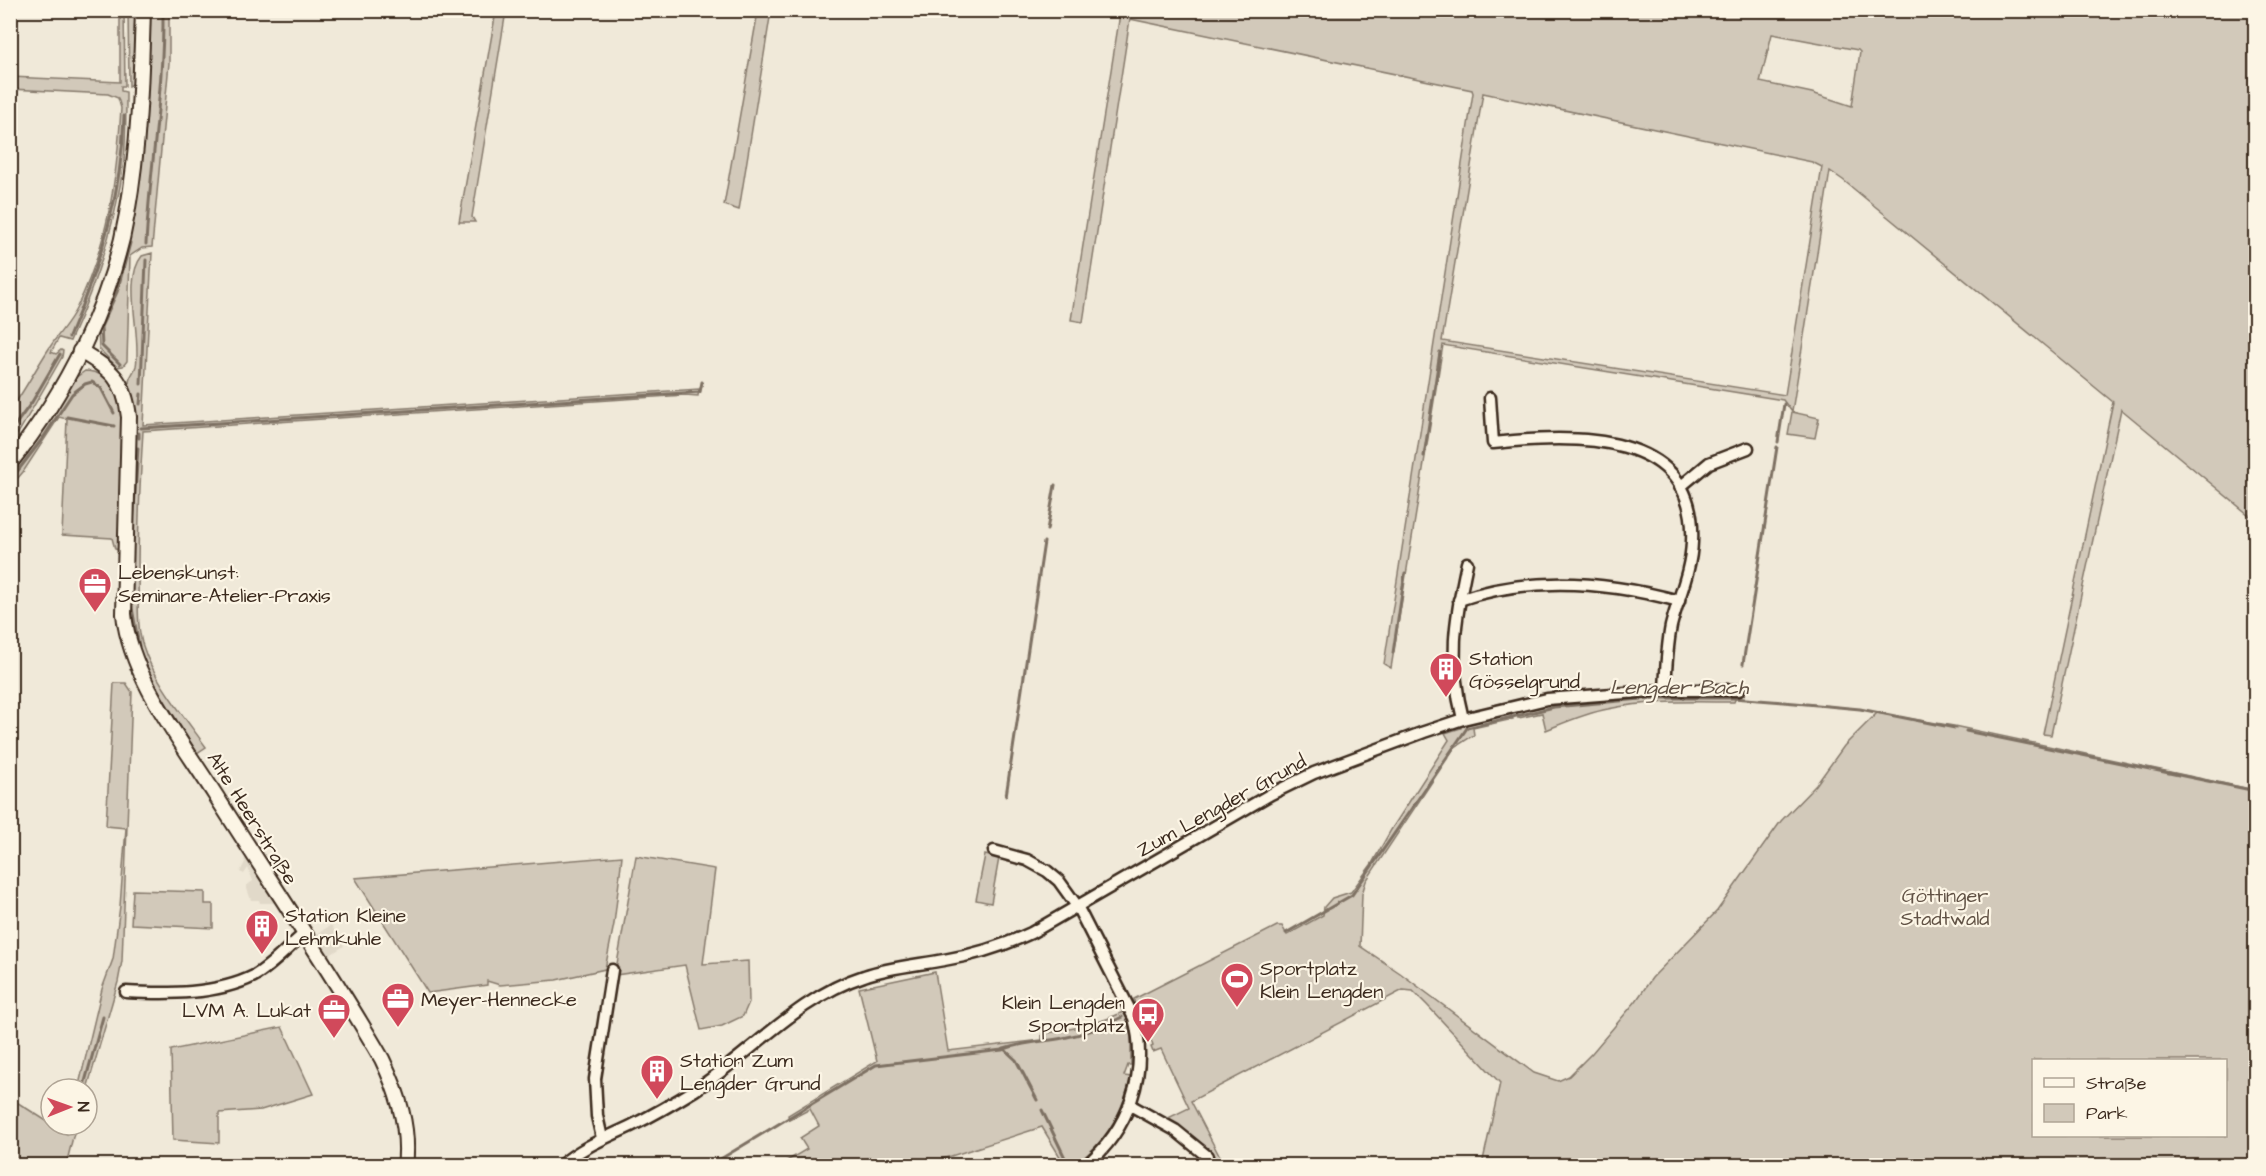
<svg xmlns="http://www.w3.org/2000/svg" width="2266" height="1176" viewBox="0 0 2266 1176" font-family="'Architects Daughter',sans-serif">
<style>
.built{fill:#e1d9c9}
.green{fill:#d2c9ba;stroke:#867a6c;stroke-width:1.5;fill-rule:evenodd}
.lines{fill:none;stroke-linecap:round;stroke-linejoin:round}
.stream{stroke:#7e7163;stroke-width:3}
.minor-casing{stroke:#3b2a1e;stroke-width:15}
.major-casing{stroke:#3b2a1e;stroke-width:18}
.minor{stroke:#fcf5e5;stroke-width:10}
.major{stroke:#fcf5e5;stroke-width:14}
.labels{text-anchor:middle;stroke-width:4.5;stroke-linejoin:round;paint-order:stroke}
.poi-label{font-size:20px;fill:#3b2a1e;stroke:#fcf5e5;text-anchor:start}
.street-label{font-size:20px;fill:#3b2a1e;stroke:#fcf5e5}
.park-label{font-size:20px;fill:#615245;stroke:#fcf5e5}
.water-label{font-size:21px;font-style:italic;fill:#625346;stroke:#fcf5e5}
</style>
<rect width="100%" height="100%" fill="#f0e9d9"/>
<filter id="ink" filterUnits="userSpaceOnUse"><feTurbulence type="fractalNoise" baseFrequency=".0167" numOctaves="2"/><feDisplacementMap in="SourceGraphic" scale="12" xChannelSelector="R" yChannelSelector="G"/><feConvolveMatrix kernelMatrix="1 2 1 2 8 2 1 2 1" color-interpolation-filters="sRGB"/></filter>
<g filter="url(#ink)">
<g class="built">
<path d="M248,856L277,903H260L259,900H251L246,886L253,881L248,868L244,874L240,872L245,862L244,860Z"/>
<path d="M331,925L344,946L327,957L314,936Z"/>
</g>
<g class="green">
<path d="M120,11H124L125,86H121V91L126,92C126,115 126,138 124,161C116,223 96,284 70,341L59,338L51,352L56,354L61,350L63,351L62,357L20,430L11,443V401L16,402C28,384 38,365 50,347C58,334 69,323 76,309C108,245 117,179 121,108L118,98L108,94L11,89V77L120,82Z"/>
<path d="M128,11H138L135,83L129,86Z"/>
<path d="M148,11H169V63L152,247L142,248L130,256L127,361L123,366L117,367L99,349L98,329L119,274L131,229L138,183Z"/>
<path d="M496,11H506L472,217L475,222H459Z"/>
<path d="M758,11H771L739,210L724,205Z"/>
<path d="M1106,11H2255V520L2121,409L2051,735L2043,734L2113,402L1843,180L1830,171L1792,412L1819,418L1815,438L1788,434L1792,412L1783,400L1443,345L1391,668L1384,664L1473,93L1472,90L1130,19L1083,322L1071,320L1120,14ZM1772,34L1858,50L1860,52L1852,106L1812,93L1760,82ZM1483,93L1812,162L1822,167L1785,395L1442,341Z"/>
<path d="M152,253L143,425L699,389L698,396L685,395L143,431C140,480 138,528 138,577C139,599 136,625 143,646C153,679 186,719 206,747L197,753L142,664L130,621L135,425C135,416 135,406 133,397C132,392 130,388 129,383C129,376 134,373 136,366C142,336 122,280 142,256Z"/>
<path d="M85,371C110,371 118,395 123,415L120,550L115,549L112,538L62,535L67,419L59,417L23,472L11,486V472L54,414L75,378Z"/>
<path d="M114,683H126L132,692L122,961L118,982L87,1089H78L102,989L113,959L120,906L126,828L106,826Z"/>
<path d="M1738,693L1734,702C1693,702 1648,700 1608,709C1586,713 1566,722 1546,730L1542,713L1518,718L1516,711C1589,695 1664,694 1738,693Z"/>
<path d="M1510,712L1513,719L1473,728L1474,735L1455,747L1366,881L1362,894L1360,946L1400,973L1534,1073L1558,1081L1569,1076L1592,1053L1636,1001L1652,978L1717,911L1781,821L1816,785L1844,746L1877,713L1954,726L2255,790V1165H1482L1500,1083L1427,1005L1413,991L1403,990L1191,1101L1224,1165H1215L1209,1150L1164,1120L1189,1108L1161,1049L1153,1052L1151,1047L1153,1046L1151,1040L1146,1041L1142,1036L1134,1003V999L1277,926H1282L1287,935L1323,915L1324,907L1332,898L1351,892L1371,865L1391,830L1449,740L1445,733L1461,728V725ZM2034,1060H2226V1136H2034Z"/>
<path d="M985,855L999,858L991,903L976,900Z"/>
<path d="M622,856L614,924L605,969L556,980L500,985L487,981V985L428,993L355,878Z"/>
<path d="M636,856L715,869L703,964L748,961L749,1002L743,1016L722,1026L701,1030L685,965L615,975Z"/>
<path d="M133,890L205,892V904H213V928L131,924Z"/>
<path d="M935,972L948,1051L1042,1040V1034C1071,1029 1098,1025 1125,1011L1131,1037V1065H1128L1124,1076L1131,1077C1124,1107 1112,1132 1089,1153C1081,1160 1075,1165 1065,1165L1042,1127L923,1165L785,1166L786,1164L785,1162L807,1149L800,1138L819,1126L810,1109L789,1120L788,1115L877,1061L859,988Z"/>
<path d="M282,1027L313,1094L261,1110L219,1113V1143L173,1140L171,1050Z"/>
<path d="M15,1101L67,1134L69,1125H76L66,1165H11V1102Z"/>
</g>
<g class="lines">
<g class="stream">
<path d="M131,11V10"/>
<path d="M146,244C150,166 164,89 163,10"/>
<path d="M69,337C100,264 122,196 124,116"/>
<path d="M120,364L102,346L101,327L117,292L130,243"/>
<path d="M141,384L146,260"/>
<path d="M140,404L141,394"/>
<path d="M10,406L13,407"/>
<path d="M67,417L114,426"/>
<path d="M141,428L700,392L702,382"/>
<path d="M10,432L32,402L60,354"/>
<path d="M139,438V433"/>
<path d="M1778,442L1784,404"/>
<path d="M1424,456L1440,352"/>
<path d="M10,481L43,438L72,394L85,384L92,382L101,388L114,413"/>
<path d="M1047,530L1055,485"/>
<path d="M132,540L138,448"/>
<path d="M131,583L132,608L139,646"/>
<path d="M1393,653L1405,573"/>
<path d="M1743,664L1777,447"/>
<path d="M1966,731L2256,791"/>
<path d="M1006,796L1044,542"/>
<path d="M1286,933L1352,895L1467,728L1554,707L1652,698H1733L1795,703L1860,709L1955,728"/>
<path d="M1004,1049L1016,1060L1037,1100"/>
<path d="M83,1089L103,1017"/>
<path d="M1042,1110L1067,1162"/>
<path d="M10,1164L14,1166"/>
<path d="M1217,1165V1166"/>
<path d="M709,1166L876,1065L1002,1050C1022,1042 1042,1042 1063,1038C1084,1034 1104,1027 1122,1017"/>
</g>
<defs>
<g id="minor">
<path d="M1490,398L1493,443C1572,435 1698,428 1692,542C1691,571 1678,598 1671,626C1667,647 1666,669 1665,690"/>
<path d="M1680,487L1709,463L1748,448"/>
<path d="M1459,600C1531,575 1606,581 1679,601"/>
<path d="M1463,719C1448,662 1455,619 1467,563"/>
<path d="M994,851L1027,860L1047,871L1059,881L1077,906L1134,1018C1149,1073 1129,1130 1085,1166"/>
<path d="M126,992C167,994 216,995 254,976C272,966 288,947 304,934"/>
<path d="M1130,1105L1175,1130L1207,1156"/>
<path d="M602,1138L597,1116L595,1079L612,970"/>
<path d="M560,1166C582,1147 606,1138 631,1126C653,1115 674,1103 695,1090C751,1054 798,997 864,976C890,967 917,965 944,960C974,955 1003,946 1031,933L1271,794L1314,773L1424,732L1463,719L1547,699L1665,690H1739"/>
</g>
<g id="major">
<path d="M80,351C111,369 125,380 129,417L124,614C130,677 182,742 216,796C271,883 330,969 382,1059C398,1092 410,1128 405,1166"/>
<path d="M10,463C65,394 112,302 127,214C139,147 141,78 143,10"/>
</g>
</defs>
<use href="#minor" class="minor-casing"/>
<use href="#major" class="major-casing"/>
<use href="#minor" class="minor"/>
<use href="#major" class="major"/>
</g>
</g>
<defs>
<symbol id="office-pin" viewBox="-11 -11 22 30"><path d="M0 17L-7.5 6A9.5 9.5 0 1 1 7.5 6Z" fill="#d1495b" stroke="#fcf5e5"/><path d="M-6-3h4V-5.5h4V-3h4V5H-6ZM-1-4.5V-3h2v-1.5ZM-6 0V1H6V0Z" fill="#fff"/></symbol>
<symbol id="building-pin" viewBox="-11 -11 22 30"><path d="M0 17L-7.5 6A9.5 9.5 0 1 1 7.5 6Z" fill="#d1495b" stroke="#fcf5e5"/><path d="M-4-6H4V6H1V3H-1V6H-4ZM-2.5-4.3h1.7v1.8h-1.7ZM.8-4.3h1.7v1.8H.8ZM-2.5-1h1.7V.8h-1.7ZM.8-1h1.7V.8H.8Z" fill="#fff"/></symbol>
<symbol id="stadium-pin" viewBox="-11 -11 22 30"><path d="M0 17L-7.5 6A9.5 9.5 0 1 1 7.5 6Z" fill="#d1495b" stroke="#fcf5e5"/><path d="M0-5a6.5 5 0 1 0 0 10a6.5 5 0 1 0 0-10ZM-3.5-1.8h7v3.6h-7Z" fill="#fff"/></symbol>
<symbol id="bus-pin" viewBox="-11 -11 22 30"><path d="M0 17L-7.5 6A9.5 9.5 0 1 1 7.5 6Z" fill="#d1495b" stroke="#fcf5e5"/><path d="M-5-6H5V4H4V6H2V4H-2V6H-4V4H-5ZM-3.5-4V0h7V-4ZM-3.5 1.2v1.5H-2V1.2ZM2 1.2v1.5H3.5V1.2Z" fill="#fff"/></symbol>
</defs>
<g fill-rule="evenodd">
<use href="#office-pin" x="76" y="565" width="38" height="52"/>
<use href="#building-pin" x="1427" y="650" width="38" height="52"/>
<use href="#building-pin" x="243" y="907" width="38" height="52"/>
<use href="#stadium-pin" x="1218" y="960" width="38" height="52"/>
<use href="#office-pin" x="379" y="980" width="38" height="52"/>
<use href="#office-pin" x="315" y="991" width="38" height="52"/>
<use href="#bus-pin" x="1129" y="995" width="38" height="52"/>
<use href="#building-pin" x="638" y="1052" width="38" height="52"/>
</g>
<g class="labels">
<g class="poi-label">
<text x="118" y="579">Lebenskunst:<tspan x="118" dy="23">Seminare-Atelier-Praxis</tspan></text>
<text x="1469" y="665">Station<tspan x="1469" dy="23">Gösselgrund</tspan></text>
<text x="285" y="922">Station Kleine<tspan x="285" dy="23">Lehmkuhle</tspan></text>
<text x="1260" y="975">Sportplatz<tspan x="1260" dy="23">Klein Lengden</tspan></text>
<text x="421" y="1006">Meyer-Hennecke</text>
<text x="1125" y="1009" text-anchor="end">Klein Lengden<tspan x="1125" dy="23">Sportplatz</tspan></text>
<text x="311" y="1017" text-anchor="end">LVM A. Lukat</text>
<text x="680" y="1067">Station Zum<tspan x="680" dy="23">Lengder Grund</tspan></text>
</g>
<g class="street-label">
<text transform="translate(1221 805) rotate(-29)" y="7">Zum Lengder Grund</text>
<text transform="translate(253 818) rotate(58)" y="7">Alte Heerstraße</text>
</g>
<g class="park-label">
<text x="1945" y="902">Göttinger<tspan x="1945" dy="23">Stadtwald</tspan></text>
</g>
<g class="water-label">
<text x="1679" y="694">Lengder Bach</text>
</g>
</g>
<rect width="2266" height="1176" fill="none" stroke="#fcf5e5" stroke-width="36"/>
<rect x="18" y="18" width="2230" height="1140" fill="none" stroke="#3b2a1e" stroke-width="2" filter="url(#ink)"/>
<rect x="2032" y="1059" width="195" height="78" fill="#fcf5e5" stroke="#afa495" stroke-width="1.5"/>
<rect x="2044" y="1078" width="30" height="9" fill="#fcf5e5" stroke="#afa495" stroke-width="1.5"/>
<text x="2086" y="1089" font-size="18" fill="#3b2a1e">Straße</text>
<rect x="2044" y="1104" width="30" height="18" fill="#d2c9ba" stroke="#afa495" stroke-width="1.5"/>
<text x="2086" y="1119" font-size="18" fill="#3b2a1e">Park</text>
<g transform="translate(69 1107) rotate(89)"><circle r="28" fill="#fcf5e5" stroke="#afa495" stroke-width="1.5"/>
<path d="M0-4.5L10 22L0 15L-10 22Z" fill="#d1495b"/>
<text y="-9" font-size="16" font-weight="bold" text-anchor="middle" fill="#3b2a1e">N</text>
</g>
</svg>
